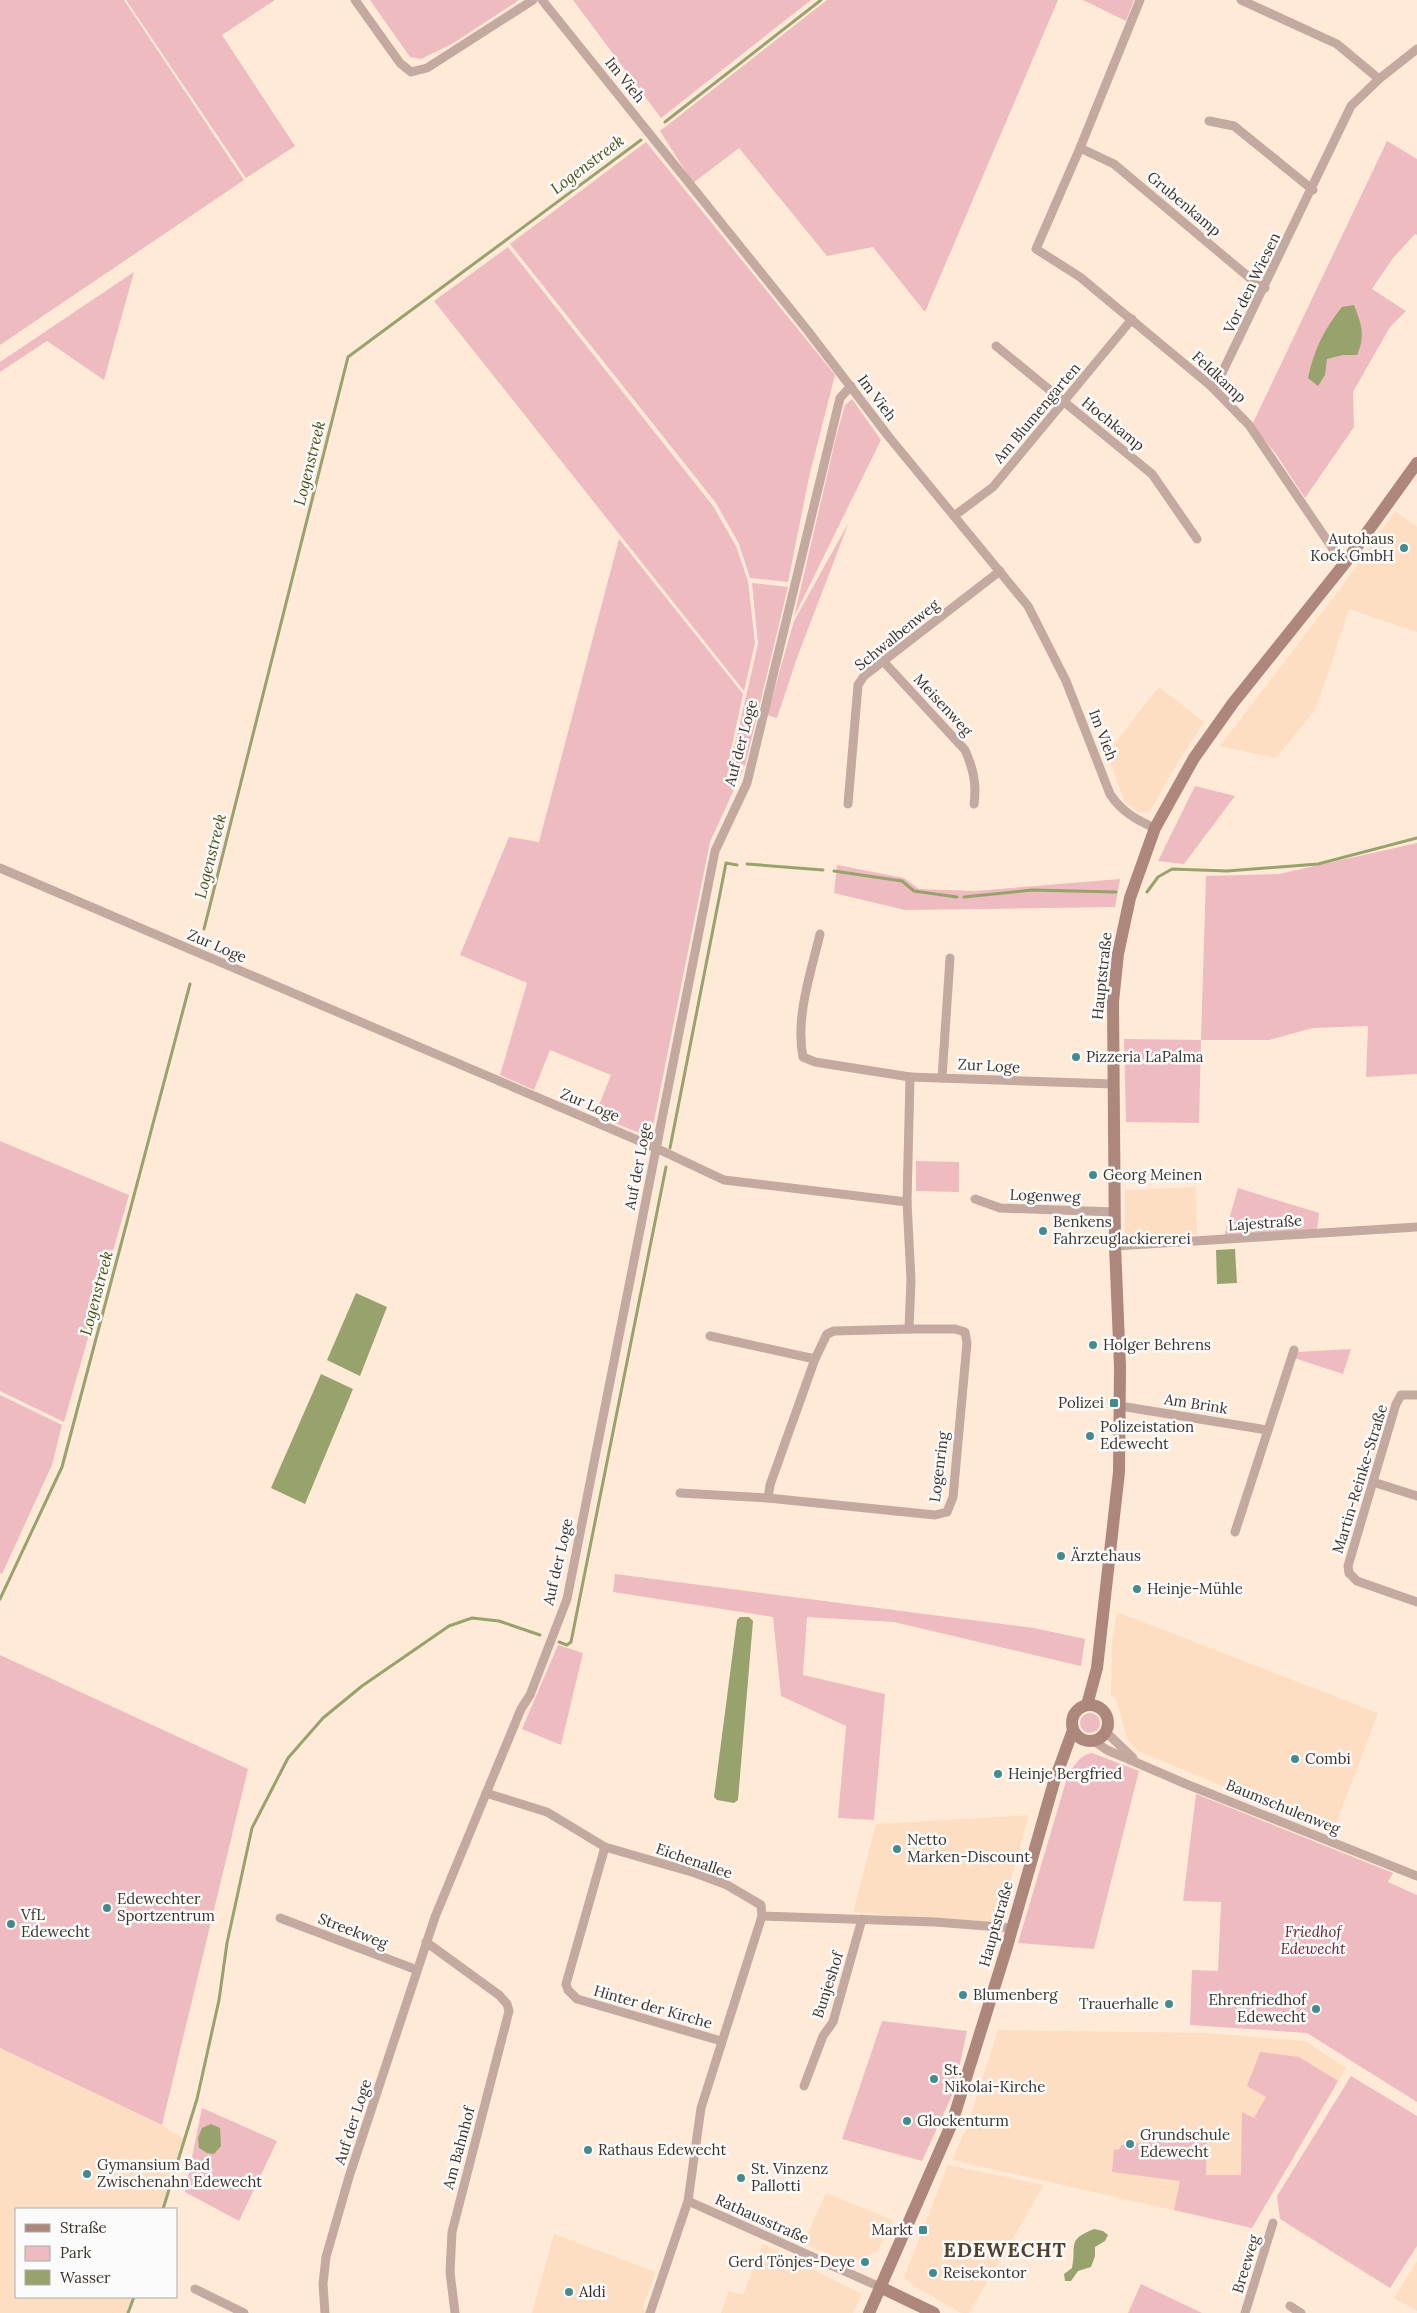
<svg xmlns="http://www.w3.org/2000/svg" width="1417" height="2313" viewBox="0 0 1417 2313" font-family="Lora,serif">
<style>
.built{fill:#fedec2}
.green{fill:#edbbc0}
.water{fill:#98a26d}
.lines{fill:none;stroke-linecap:round;stroke-linejoin:round}
.stream{stroke:#98a26d;stroke-width:3}
.minor{stroke:#c4a9a1;stroke-width:9}
.secondary{stroke:#ae877c;stroke-width:12}
.poi-dot{fill:#438b8d;stroke:#fbfbfb;stroke-width:2}
.labels{text-anchor:middle;stroke-width:5;stroke-linejoin:round;paint-order:stroke}
.street-label{font-size:15px;fill:#3c3229;stroke:#fbfbfb}
.poi-label{font-size:15px;fill:#3c3229;stroke:#fbfbfb;text-anchor:start}
.park-label{font-size:15px;font-style:italic;fill:#631b2b;stroke:#fbfbfb}
.water-label{font-size:16px;font-style:italic;fill:#485114;stroke:#fbfbfb}
.district-label{font-size:20px;font-weight:bold;letter-spacing:1px;fill:#533f2c;stroke:#fbfbfb}
</style>
<rect width="100%" height="100%" fill="#ffead8"/>
<g class="built">
<path d="M1395,511L1417,527V632L1349,609L1321,695L1312,714L1276,758L1220,746L1340,589Z"/>
<path d="M1159,687L1204,722L1177,764L1149,813L1138,812L1124,801L1107,753Z"/>
<path d="M1196,1187L1197,1234L1125,1238V1190Z"/>
<path d="M1117,1612L1378,1713L1333,1832L1138,1751L1127,1739L1117,1702L1111,1694L1112,1643Z"/>
<path d="M1029,1815L998,1924L853,1912L876,1824Z"/>
<path d="M998,2030L1205,2033L1305,2041L1346,2068L1252,2228L952,2160L967,2127Z"/>
<path d="M0,2048L161,2125L183,2138L164,2209H16V2297H135L129,2313H0Z"/>
<path d="M948,2165L1044,2185L969,2313H961L911,2284L904,2277Z"/>
<path d="M826,2193L893,2220L877,2252L850,2263L803,2244Z"/>
<path d="M554,2234L656,2272L642,2309L652,2313H532Z"/>
<path d="M763,2244L862,2294L853,2313H721L729,2291L743,2295Z"/>
<path d="M1417,2261V2311L1394,2298Z"/>
</g>
<g class="green">
<path d="M0,0H124L244,180L0,345Z"/>
<path d="M126,0H275L222,35L295,146L246,178Z"/>
<path d="M370,0H519L452,44L421,59L410,57Z"/>
<path d="M573,0H811L661,118Z"/>
<path d="M827,0H1058L925,312L873,247L827,256L739,148L693,183L660,131Z"/>
<path d="M1083,0H1134L1126,21Z"/>
<path d="M1387,141L1417,159V235L1415,234L1393,258L1372,289L1406,311L1390,327L1353,392L1354,427L1305,498L1276,454L1252,425Z"/>
<path d="M646,142L835,375L809,477L788,582L750,578L739,544L716,503L510,244Z"/>
<path d="M508,247L713,506L736,546L748,581L755,643L744,691L434,301Z"/>
<path d="M134,272L104,380L47,341L0,372V362Z"/>
<path d="M852,399L881,440L794,617L836,437L845,405Z"/>
<path d="M849,522L798,655L777,718L767,715L794,621Z"/>
<path d="M619,539L743,694L728,764L743,770L710,842L652,1131L647,1136L595,1115L611,1075L550,1050L534,1090L500,1075L527,983L460,955L509,837L539,842Z"/>
<path d="M752,583L788,587L745,766L731,762L758,644Z"/>
<path d="M1195,786L1235,796L1184,864L1158,861Z"/>
<path d="M1417,843V1074L1366,1077L1368,1026L1313,1028L1269,1040H1201L1199,1123L1126,1122L1124,1039L1201,1040L1206,876L1279,874Z"/>
<path d="M837,865L904,878L919,889L975,891L1120,879L1115,907L905,910L834,893Z"/>
<path d="M0,1141L129,1195L64,1422L0,1391Z"/>
<path d="M916,1161L959,1162V1192L916,1191Z"/>
<path d="M1238,1188L1319,1213L1317,1231L1224,1236Z"/>
<path d="M1351,1349L1343,1374L1294,1358L1296,1352Z"/>
<path d="M0,1395L62,1425L52,1465L2,1574L0,1573Z"/>
<path d="M615,1574L1034,1628L1085,1639L1081,1666L894,1622L807,1617L803,1675L885,1694L874,1820L838,1818L846,1726L781,1696L773,1617L613,1592Z"/>
<path d="M558,1645L583,1653L561,1745L522,1729Z"/>
<path d="M0,1655L248,1769L162,2125L0,2048Z"/>
<circle cx="1090" cy="1723" r="10"/>
<path d="M1092,1753L1139,1771L1094,1949L1018,1943L1067,1778C1073,1767 1079,1755 1092,1753Z"/>
<path d="M1196,1794L1393,1873L1388,1882L1417,1895V2102L1307,2033L1190,2025L1192,1970L1218,1971L1221,1902L1183,1901Z"/>
<path d="M882,2021L967,2031L954,2091L922,2161L842,2139Z"/>
<path d="M1260,2052L1299,2057L1338,2081L1252,2228L1174,2210L1180,2181L1112,2172L1114,2150L1120,2149L1121,2145L1186,2138L1187,2135L1207,2136L1206,2175H1241L1242,2112L1254,2118L1266,2097L1247,2086Z"/>
<path d="M1351,2076L1417,2116V2246L1390,2288L1280,2219L1277,2196Z"/>
<path d="M202,2108L277,2141L239,2221L185,2192Z"/>
<path d="M1141,2284L1202,2313H1128Z"/>
</g>
<g class="water">
<path d="M1354,305C1361,323 1366,336 1357,355H1343L1327,359L1325,375L1318,386L1308,378C1314,350 1324,329 1342,307Z"/>
<path d="M1235,1249L1237,1283L1217,1284L1216,1250Z"/>
<path d="M356,1293L387,1307L360,1376L327,1360Z"/>
<path d="M321,1374L353,1389L305,1504L271,1488Z"/>
<path d="M740,1617H749L753,1621L738,1800L734,1803L717,1800L714,1797L737,1620Z"/>
<path d="M211,2124L220,2128L221,2146L214,2154L207,2153L199,2148L198,2138L202,2128Z"/>
<path d="M1094,2229L1103,2231L1108,2235L1105,2241L1095,2247V2256L1091,2267L1078,2271L1071,2281H1065L1064,2274L1072,2268C1077,2245 1066,2240 1094,2229Z"/>
</g>
<g class="lines">
<g class="stream">
<path d="M665,122L821,0"/>
<path d="M747,864L823,870"/>
<path d="M834,871L902,881L914,891L957,897"/>
<path d="M1147,892L1158,877L1172,869L1227,871L1318,864L1417,838"/>
<path d="M964,897L1032,890L1116,892"/>
<path d="M204,929L348,357L641,140"/>
<path d="M670,1148L726,863L737,865"/>
<path d="M0,1599L62,1467L190,984"/>
<path d="M559,1642L567,1645L571,1642L666,1167"/>
<path d="M163,2209L197,2099L219,2000L227,1943L252,1828L288,1758L323,1718L362,1686L449,1626L472,1618L499,1621L540,1635"/>
<path d="M128,2313L134,2297"/>
</g>
<g class="minor">
<path d="M355,0L400,63L411,72L427,68L533,0"/>
<path d="M542,0L808,331L889,437L1028,606L1066,681L1110,794C1121,811 1136,820 1155,828"/>
<path d="M1140,0L1080,148L1036,249L1080,277L1211,386L1249,425L1333,549L1345,563"/>
<path d="M1241,0L1337,44L1379,79"/>
<path d="M1209,121L1234,126L1313,190"/>
<path d="M1080,148L1114,164L1257,284L1265,288"/>
<path d="M996,346L1152,474L1197,539"/>
<path d="M1211,386L1220,377L1351,106L1379,79L1417,49"/>
<path d="M954,516L993,487L1132,319"/>
<path d="M883,661L965,750C973,768 977,784 974,804"/>
<path d="M848,804L858,685L864,676L1000,571"/>
<path d="M0,868L656,1148L724,1180L907,1202"/>
<path d="M820,934C811,972 795,1018 803,1057L815,1062L910,1077"/>
<path d="M942,1078L950,958"/>
<path d="M975,1199L1000,1208L1115,1212"/>
<path d="M1115,1246L1417,1227"/>
<path d="M909,1329H955L965,1332L967,1343L953,1497L947,1512L935,1515L768,1498L770,1485L815,1359L827,1334L834,1331Z"/>
<path d="M909,1329L911,1280L907,1202L910,1077L1113,1084"/>
<path d="M710,1336L815,1359"/>
<path d="M1417,1395H1401L1396,1404L1348,1566L1349,1573L1357,1581L1417,1602"/>
<path d="M1120,1406L1267,1430"/>
<path d="M1373,1482L1417,1496"/>
<path d="M680,1493L768,1498"/>
<path d="M1235,1532L1294,1350"/>
<path d="M1106,1732L1133,1758"/>
<path d="M1094,1741L1107,1750L1186,1784L1417,1876"/>
<path d="M486,1793L547,1812L605,1847L695,1873L727,1885L761,1905L762,1916L935,1922L1012,1928"/>
<path d="M605,1847L566,1984L568,1990L577,1999L721,2041"/>
<path d="M280,1918L417,1970"/>
<path d="M426,1942L499,1995L507,2004L509,2011L452,2232L450,2272L455,2313"/>
<path d="M804,2086L823,2036L833,2022L862,1919"/>
<path d="M688,2201L880,2287"/>
<path d="M195,2289L244,2313"/>
<path d="M1290,2306L1301,2313"/>
<path d="M325,2313L323,2284L326,2257L349,2177L435,1917L521,1709L530,1695L567,1599L715,851L747,783L840,398L851,386"/>
<path d="M650,2313L688,2201L701,2108L762,1916"/>
<path d="M1245,2313L1273,2223"/>
</g>
<g class="secondary">
<circle cx="1090" cy="1723" r="18"/>
<path d="M1087,1705L1097,1668L1119,1472L1120,1367L1115,1246L1113,1002L1118,954L1130,898L1155,828L1194,758L1233,703L1345,563L1417,463"/>
<path d="M880,2287L934,2313"/>
<path d="M869,2313L952,2123L1006,1950L1054,1782L1073,1730"/>
</g>
</g>
<g class="poi-dot">
<circle cx="1404" cy="548" r="5"/>
<circle cx="1076" cy="1057" r="5"/>
<circle cx="1093" cy="1175" r="5"/>
<circle cx="1043" cy="1231" r="5"/>
<circle cx="1093" cy="1345" r="5"/>
<rect x="1109" y="1398" width="10" height="10" rx="2.5"/>
<circle cx="1090" cy="1436" r="5"/>
<circle cx="1061" cy="1556" r="5"/>
<circle cx="1137" cy="1589" r="5"/>
<circle cx="1295" cy="1759" r="5"/>
<circle cx="998" cy="1774" r="5"/>
<circle cx="897" cy="1849" r="5"/>
<circle cx="107" cy="1908" r="5"/>
<circle cx="11" cy="1924" r="5"/>
<circle cx="963" cy="1995" r="5"/>
<circle cx="1169" cy="2004" r="5"/>
<circle cx="1316" cy="2009" r="5"/>
<circle cx="934" cy="2079" r="5"/>
<circle cx="907" cy="2121" r="5"/>
<circle cx="1130" cy="2144" r="5"/>
<circle cx="588" cy="2150" r="5"/>
<circle cx="87" cy="2174" r="5"/>
<circle cx="741" cy="2178" r="5"/>
<rect x="918" y="2225" width="10" height="10" rx="2.5"/>
<circle cx="865" cy="2262" r="5"/>
<circle cx="933" cy="2273" r="5"/>
<circle cx="569" cy="2292" r="5"/>
</g>
<g class="labels">
<g class="street-label">
<text transform="translate(625 80) rotate(51)" y="5">Im Vieh</text>
<text transform="translate(1184 204) rotate(40)" y="5">Grubenkamp</text>
<text transform="translate(1252 283) rotate(-64)" y="5">Vor den Wiesen</text>
<text transform="translate(1219 377) rotate(43)" y="5">Feldkamp</text>
<text transform="translate(877 398) rotate(53)" y="5">Im Vieh</text>
<text transform="translate(1037 413) rotate(-50)" y="5">Am Blumengarten</text>
<text transform="translate(1113 424) rotate(39)" y="5">Hochkamp</text>
<text transform="translate(897 635) rotate(-39)" y="5">Schwalbenweg</text>
<text transform="translate(943 705) rotate(47)" y="5">Meisenweg</text>
<text transform="translate(1103 735) rotate(69)" y="5">Im Vieh</text>
<text transform="translate(741 743) rotate(-75)" y="5">Auf der Loge</text>
<text transform="translate(217 946) rotate(23)" y="5">Zur Loge</text>
<text transform="translate(1102 976) rotate(-84)" y="5">Hauptstraße</text>
<text transform="translate(989 1066) rotate(3)" y="5">Zur Loge</text>
<text transform="translate(590 1105) rotate(23)" y="5">Zur Loge</text>
<text transform="translate(638 1166) rotate(-79)" y="5">Auf der Loge</text>
<text transform="translate(1045 1196) rotate(2)" y="5">Logenweg</text>
<text transform="translate(1265 1223) rotate(-4)" y="5">Lajestraße</text>
<text transform="translate(1196 1404) rotate(9)" y="5">Am Brink</text>
<text transform="translate(939 1467) rotate(-83)" y="5">Logenring</text>
<text transform="translate(1360 1479) rotate(-73)" y="5">Martin-Reinke-Straße</text>
<text transform="translate(558 1562) rotate(-77)" y="5">Auf der Loge</text>
<text transform="translate(1283 1807) rotate(22)" y="5">Baumschulenweg</text>
<text transform="translate(694 1861) rotate(19)" y="5">Eichenallee</text>
<text transform="translate(996 1924) rotate(-74)" y="5">Hauptstraße</text>
<text transform="translate(353 1931) rotate(21)" y="5">Streekweg</text>
<text transform="translate(828 1985) rotate(-72)" y="5">Bunjeshof</text>
<text transform="translate(653 2007) rotate(16)" y="5">Hinter der Kirche</text>
<text transform="translate(353 2122) rotate(-72)" y="5">Auf der Loge</text>
<text transform="translate(459 2148) rotate(-75)" y="5">Am Bahnhof</text>
<text transform="translate(762 2219) rotate(24)" y="5">Rathausstraße</text>
<text transform="translate(1246 2264) rotate(-73)" y="5">Breeweg</text>
</g>
<g class="poi-label">
<text x="1394" y="544" text-anchor="end">Autohaus<tspan x="1394" dy="17">Kock GmbH</tspan></text>
<text x="1086" y="1062">Pizzeria LaPalma</text>
<text x="1103" y="1180">Georg Meinen</text>
<text x="1053" y="1227">Benkens<tspan x="1053" dy="17">Fahrzeuglackiererei</tspan></text>
<text x="1103" y="1350">Holger Behrens</text>
<text x="1104" y="1408" text-anchor="end">Polizei</text>
<text x="1100" y="1432">Polizeistation<tspan x="1100" dy="17">Edewecht</tspan></text>
<text x="1071" y="1561">Ärztehaus</text>
<text x="1147" y="1594">Heinje-Mühle</text>
<text x="1305" y="1764">Combi</text>
<text x="1008" y="1779">Heinje Bergfried</text>
<text x="907" y="1845">Netto<tspan x="907" dy="17">Marken-Discount</tspan></text>
<text x="117" y="1904">Edewechter<tspan x="117" dy="17">Sportzentrum</tspan></text>
<text x="21" y="1920">VfL<tspan x="21" dy="17">Edewecht</tspan></text>
<text x="973" y="2000">Blumenberg</text>
<text x="1306" y="2005" text-anchor="end">Ehrenfriedhof<tspan x="1306" dy="17">Edewecht</tspan></text>
<text x="1159" y="2009" text-anchor="end">Trauerhalle</text>
<text x="944" y="2075">St.<tspan x="944" dy="17">Nikolai-Kirche</tspan></text>
<text x="917" y="2126">Glockenturm</text>
<text x="1140" y="2140">Grundschule<tspan x="1140" dy="17">Edewecht</tspan></text>
<text x="598" y="2155">Rathaus Edewecht</text>
<text x="97" y="2170">Gymansium Bad<tspan x="97" dy="17">Zwischenahn Edewecht</tspan></text>
<text x="751" y="2174">St. Vinzenz<tspan x="751" dy="17">Pallotti</tspan></text>
<text x="913" y="2235" text-anchor="end">Markt</text>
<text x="855" y="2267" text-anchor="end">Gerd Tönjes-Deye</text>
<text x="943" y="2278">Reisekontor</text>
<text x="579" y="2297">Aldi</text>
</g>
<g class="park-label">
<text x="1313" y="1937">Friedhof<tspan x="1313" dy="17">Edewecht</tspan></text>
</g>
<g class="water-label">
<text transform="translate(587 164) rotate(-37)" y="6">Logenstreek</text>
<text transform="translate(309 463) rotate(-76)" y="6">Logenstreek</text>
<text transform="translate(210 856) rotate(-76)" y="6">Logenstreek</text>
<text transform="translate(96 1293) rotate(-75)" y="6">Logenstreek</text>
</g>
<g class="district-label">
<text x="1005" y="2257">EDEWECHT</text>
</g>
</g>
<rect x="15" y="2208" width="162" height="90" fill="#fbfbfb" stroke="#afaba7"/>
<rect x="25" y="2224" width="25" height="8" fill="#ae877c" stroke="#afaba7"/>
<text x="60" y="2233" font-size="15" fill="#3c3229">Straße</text>
<rect x="25" y="2246" width="25" height="15" fill="#edbbc0" stroke="#afaba7"/>
<text x="60" y="2258" font-size="15" fill="#3c3229">Park</text>
<rect x="25" y="2270" width="25" height="15" fill="#98a26d" stroke="#afaba7"/>
<text x="60" y="2283" font-size="15" fill="#3c3229">Wasser</text>
</svg>
